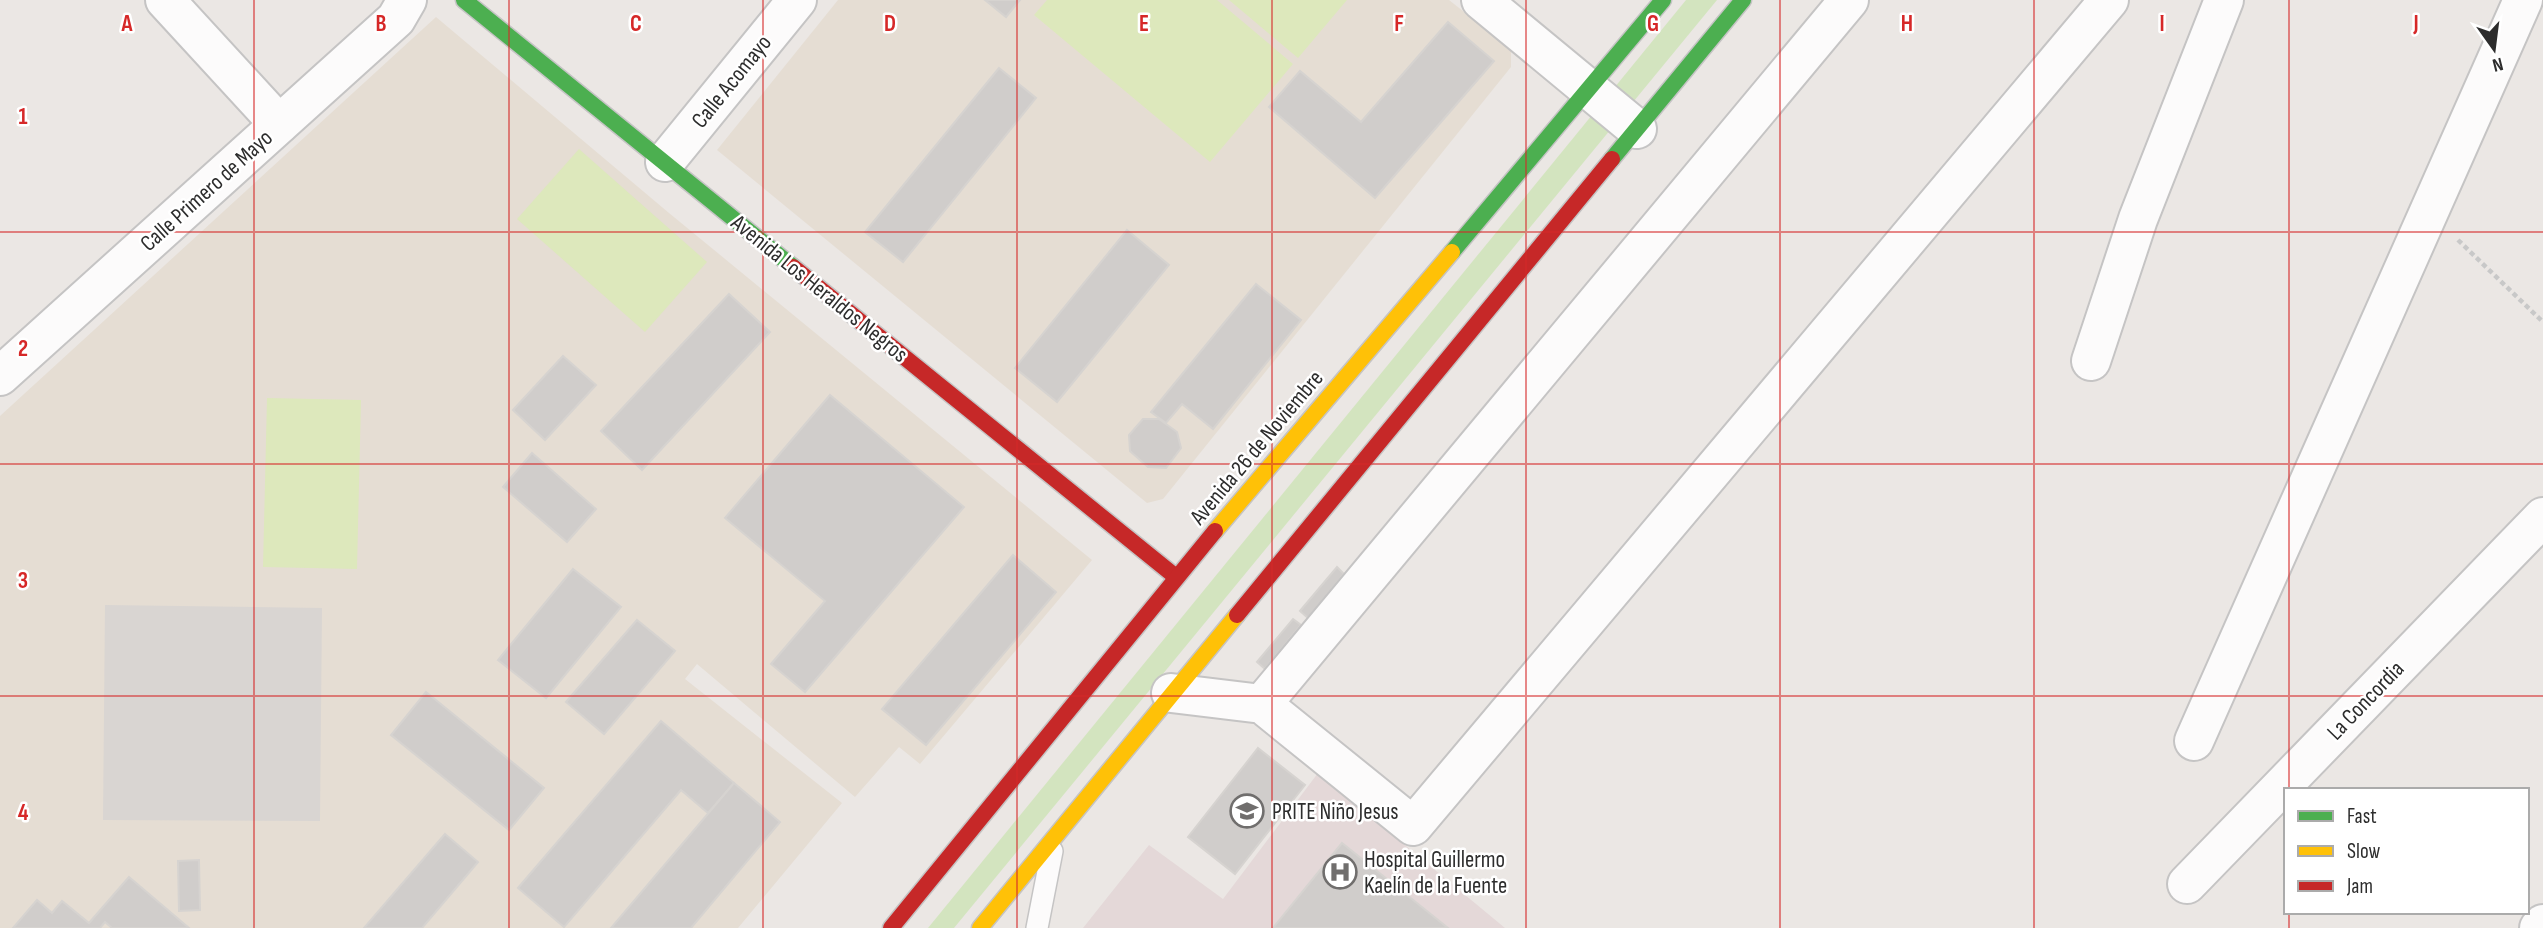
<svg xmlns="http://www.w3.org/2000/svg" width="2543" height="928" viewBox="0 0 2543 928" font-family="'Sofia Sans Condensed',sans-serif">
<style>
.education{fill:#e5ddd3}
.medical{fill:#e4d8d8}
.green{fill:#d3e4bf}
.pitch{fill:#dde8bc}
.plaza{fill:#d9d5d2}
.building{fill:#d0cdcb;stroke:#d6d3d0;stroke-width:2}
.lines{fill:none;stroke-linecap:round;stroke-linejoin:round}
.lane-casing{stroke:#c5c4c4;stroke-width:24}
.street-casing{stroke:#c5c4c4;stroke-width:42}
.fast-casing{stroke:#c5c4c4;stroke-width:19}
.slow-casing{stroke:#c5c4c4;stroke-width:19}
.jam-casing{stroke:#c5c4c4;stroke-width:19}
.path{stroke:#c8c8c8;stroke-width:4.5;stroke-dasharray:5 3.5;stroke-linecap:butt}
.lane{stroke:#fcfbfb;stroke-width:21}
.street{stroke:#fcfbfb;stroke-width:38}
.fast{stroke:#4caf50;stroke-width:16}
.slow{stroke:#ffc107;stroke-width:16}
.jam{stroke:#c62828;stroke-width:16}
.grid{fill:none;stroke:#d62828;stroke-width:2;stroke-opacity:0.55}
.labels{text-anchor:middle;stroke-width:5;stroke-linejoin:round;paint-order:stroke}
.street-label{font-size:23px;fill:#2d2d2d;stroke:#fff}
.poi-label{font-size:23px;fill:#2d2d2d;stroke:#fff;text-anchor:start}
.grid-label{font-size:23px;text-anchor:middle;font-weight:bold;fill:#d62828;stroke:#fff;stroke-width:5;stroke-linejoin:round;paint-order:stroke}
</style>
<rect width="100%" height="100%" fill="#ebe7e4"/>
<g class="education">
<path d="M838,0H1449L1511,49V67L1163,499L1147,503L717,150Z"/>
<path d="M436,17L669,213L1092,560L920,764L899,747L855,797L697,664L685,679L842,803L738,928H0V416Z"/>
</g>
<path class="medical" d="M1318,773L1505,928H1083L1149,845L1223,899Z"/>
<path class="green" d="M1686,0H1717L954,928H928Z"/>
<g class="pitch">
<path d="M1047,0H1217L1293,64L1210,162L1034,15Z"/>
<path d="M1229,0H1347L1298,58Z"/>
<path d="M579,149L707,262L645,332L517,219Z"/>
<path d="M267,398L361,400L357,569L263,567Z"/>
</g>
<path class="plaza" d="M105,605L322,608L320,821L103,820Z"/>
<g class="building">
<path d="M985,0H1020L1006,17Z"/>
<path d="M1448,22L1494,61L1375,198L1269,107L1300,71L1361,122Z"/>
<path d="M999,68L1036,98L903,262L865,232Z"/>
<path d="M1127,230L1169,265L1057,402L1015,368Z"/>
<path d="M1256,284L1301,320L1213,429L1182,404L1166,423L1151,412Z"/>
<path d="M729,294L770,332L642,470L601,431Z"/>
<path d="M563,356L596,385L545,440L513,410Z"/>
<path d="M830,395L964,507L805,692L771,664L825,601L725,518Z"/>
<path d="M1143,419H1159L1177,432L1181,448L1166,468L1148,467L1130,451L1129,435Z"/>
<path d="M532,453L596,509L567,542L503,487Z"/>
<path d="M1013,555L1056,592L926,745L882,709Z"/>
<path d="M1337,567L1344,574L1308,618L1300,611Z"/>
<path d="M573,569L621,607L546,698L498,660Z"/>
<path d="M1293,619L1301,625L1265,669L1257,662Z"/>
<path d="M637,620L675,651L604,734L566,702Z"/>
<path d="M426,692L544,788L509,830L391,735Z"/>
<path d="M661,721L734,783L708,813L681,790L564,927L518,888Z"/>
<path d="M1258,748L1305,785L1235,874L1188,837Z"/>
<path d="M734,783L780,822L691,928H611Z"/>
<path d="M445,834L478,862L422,928H364Z"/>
<path d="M1342,843L1448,928H1273Z"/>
<path d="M199,860L200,910L179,911L178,861Z"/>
<path d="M129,877L189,928H112L105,922L100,928H13L37,900L52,913L62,901L89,923Z"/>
</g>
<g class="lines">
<defs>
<path id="lane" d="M1037,928L1052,851"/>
<g id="street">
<path d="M165,0L279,124"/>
<path d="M1481,0L1637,129"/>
<path d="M665,162L797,0"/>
<path d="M2091,361L2138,219L2224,0"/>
<path d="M0,376L396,19L407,0"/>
<path d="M1171,693L1262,704L1413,826L2109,0"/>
<path d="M1262,704L1849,0"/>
<path d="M2194,741L2523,0"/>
<path d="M2187,884L2543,517"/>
<path d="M2539,928L2543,924"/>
</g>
<g id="fast">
<path d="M464,0L793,267"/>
<path d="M1612,159L1743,0"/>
<path d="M1452,252L1663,0"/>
</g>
<g id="slow">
<path d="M1215,531L1452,252"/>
<path d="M980,928L1237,615"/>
</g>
<g id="jam">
<path d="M793,267L1176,577"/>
<path d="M1237,615L1612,159"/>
<path d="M891,928L1215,531"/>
</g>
</defs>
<use href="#lane" class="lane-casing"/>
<use href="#street" class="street-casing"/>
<use href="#fast" class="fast-casing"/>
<use href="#slow" class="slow-casing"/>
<use href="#jam" class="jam-casing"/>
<path class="path" d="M2458,240L2543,322"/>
<use href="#lane" class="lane"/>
<use href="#street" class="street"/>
<use href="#fast" class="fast"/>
<use href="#slow" class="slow"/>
<use href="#jam" class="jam"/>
</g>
<path class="grid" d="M254,0V928M509,0V928M763,0V928M1017,0V928M1272,0V928M1526,0V928M1780,0V928M2034,0V928M2289,0V790M0,232H2543M0,464H2543M0,696H2543M2289,912V928"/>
<defs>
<symbol id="school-ring" viewBox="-11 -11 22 22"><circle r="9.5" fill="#fff" stroke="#706e6d" stroke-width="1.5"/><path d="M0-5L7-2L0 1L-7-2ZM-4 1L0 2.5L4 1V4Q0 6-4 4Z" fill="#706e6d"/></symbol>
<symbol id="hospital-ring" viewBox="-11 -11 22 22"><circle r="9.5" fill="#fff" stroke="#706e6d" stroke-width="1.5"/><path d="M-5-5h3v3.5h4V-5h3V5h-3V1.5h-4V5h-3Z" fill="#706e6d"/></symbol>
</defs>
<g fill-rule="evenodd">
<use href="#school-ring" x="1228" y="792" width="38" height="38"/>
<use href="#hospital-ring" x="1321" y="853" width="38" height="38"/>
</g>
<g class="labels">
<g class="street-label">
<text transform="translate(731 81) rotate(-51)" y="8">Calle Acomayo</text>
<text transform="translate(206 190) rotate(-42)" y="8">Calle Primero de Mayo</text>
<text transform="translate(820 288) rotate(39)" y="8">Avenida Los Heraldos Negros</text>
<text transform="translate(1256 447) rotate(-50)" y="8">Avenida 26 de Noviembre</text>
<text transform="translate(2365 700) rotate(-46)" y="8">La Concordia</text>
</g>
<g class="poi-label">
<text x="1272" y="819">PRITE Niño Jesus</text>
<text x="1364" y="867">Hospital Guillermo<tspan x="1364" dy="26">Kaelín de la Fuente</tspan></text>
</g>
</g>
<g class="grid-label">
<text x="127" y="31">A</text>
<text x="381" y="31">B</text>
<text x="636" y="31">C</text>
<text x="890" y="31">D</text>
<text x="1144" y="31">E</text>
<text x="1399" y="31">F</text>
<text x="1653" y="31">G</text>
<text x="1907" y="31">H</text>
<text x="2162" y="31">I</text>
<text x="2416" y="31">J</text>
<text x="23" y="124">1</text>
<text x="23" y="356">2</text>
<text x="23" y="588">3</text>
<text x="23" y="820">4</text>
</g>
<rect x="2284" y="788" width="245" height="126" fill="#ffffff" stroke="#ababab" stroke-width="2"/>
<rect x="2298" y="811" width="35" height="10" fill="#4caf50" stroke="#ababab" stroke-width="2"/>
<text x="2347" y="823" font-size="21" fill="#2d2d2d">Fast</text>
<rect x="2298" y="846" width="35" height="10" fill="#ffc107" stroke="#ababab" stroke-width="2"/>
<text x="2347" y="858" font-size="21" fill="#2d2d2d">Slow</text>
<rect x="2298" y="881" width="35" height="10" fill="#c62828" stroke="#ababab" stroke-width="2"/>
<text x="2347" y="893" font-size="21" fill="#2d2d2d">Jam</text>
<g transform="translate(2494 49) rotate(166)" stroke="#ffffff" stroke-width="5" paint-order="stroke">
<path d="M0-5L12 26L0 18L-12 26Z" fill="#2d2d2d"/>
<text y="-10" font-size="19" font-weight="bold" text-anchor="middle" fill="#2d2d2d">N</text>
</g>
</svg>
